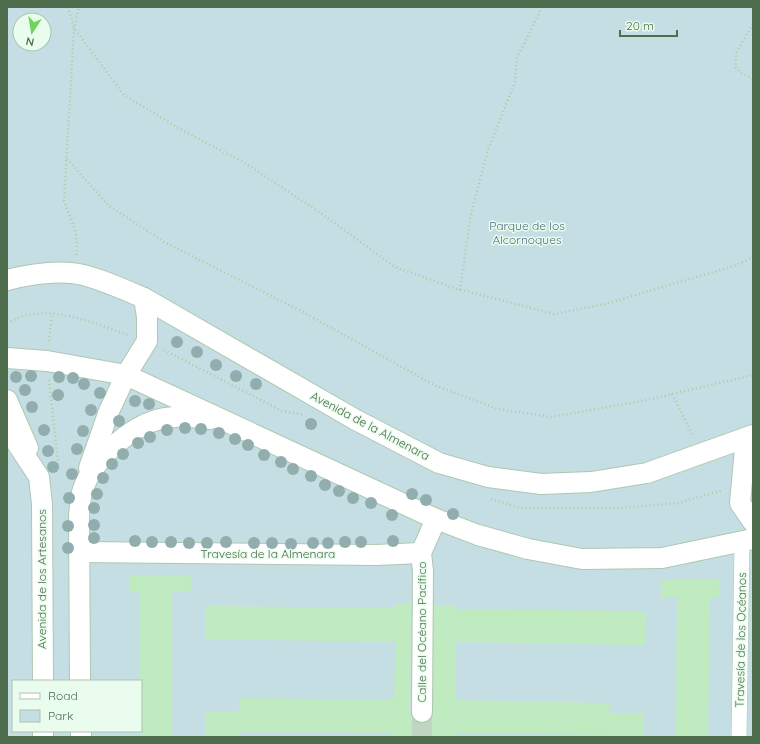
<svg xmlns="http://www.w3.org/2000/svg" width="760" height="744" viewBox="0 0 760 744" font-family="Quicksand,sans-serif">
<style>
.green{fill:#c5dee4;fill-rule:evenodd}
.building{fill:#c0ebc0}
.lines{fill:none;stroke-linecap:round;stroke-linejoin:round}
.minor-tunnel{stroke:#c0d6c2;stroke-width:20;stroke-dasharray:20 10;stroke-linecap:butt}
.pedestrian-casing{stroke:#aec8af;stroke-width:16}
.minor-casing{stroke:#aec8af;stroke-width:22}
.path{stroke:#a4cfa4;stroke-width:2.5;stroke-dasharray:1 3;stroke-linecap:butt}
.pedestrian{stroke:#fff;stroke-width:15}
.minor{stroke:#fff;stroke-width:20}
.tree{fill:#91adae}
.labels{text-anchor:middle;stroke-width:3;stroke-linejoin:round;paint-order:stroke}
.park-label{font-size:12px;fill:#4d6e7d;stroke:#eafcee}
.street-label{font-size:12px;fill:#4f6e4e;stroke:#eafcee}
</style>
<rect width="100%" height="100%" fill="#e5f9e9"/>
<path class="green" d="M7,7H753V737H7ZM20,20H44V44H20ZM13,681H141V731H13Z"/>
<g class="building">
<path d="M129,575H191V592H171V737H141V681H139V591H129Z"/>
<path d="M661,580H719V597H710L708,737H676L677,597H661Z"/>
<path d="M395,604H411L410,712L412,718L422,723L428,722L432,717L434,712V605H456V609L646,611L645,645L456,642V700L609,703V713H643V737H609V735L455,733V737H394V733L239,731V737H205V711H239V698L394,700L395,663V642L205,639V606L395,608Z"/>
</g>
<g class="lines">
<path class="minor-tunnel" d="M422,737V712"/>
<defs>
<path id="pedestrian" d="M739,737L742,542"/>
<g id="minor">
<path d="M7,280C27,275 50,271 71,273C90,274 125,290 144,298L356,420L439,463L488,477L541,484L591,482L647,473L753,435"/>
<path d="M7,358L47,361L126,375L436,519L478,535L528,549L582,559L662,558L753,539"/>
<path d="M7,400L28,448"/>
<path d="M7,432L12,436L39,477L42,504L43,681"/>
<path d="M746,438L740,503L753,522"/>
<path d="M89,468L109,411L126,375L147,341V317L144,298"/>
<path d="M79,552L376,555L421,553"/>
<path d="M80,681L79,516C80,508 80,497 83,489C93,460 129,427 160,419C176,415 194,417 211,419"/>
<path d="M422,712L423,571L421,553L436,519"/>
<path d="M43,731V737"/>
<path d="M81,731V737"/>
</g>
</defs>
<use href="#pedestrian" class="pedestrian-casing"/>
<use href="#minor" class="minor-casing"/>
<g class="path">
<path d="M68,7L74,28L124,95L180,129L245,163L322,214L395,267L454,288L554,314L605,304L734,266L753,257"/>
<path d="M753,24L737,51L735,67L741,73L753,79"/>
<path d="M67,159L108,205L164,242L301,311L436,386L498,409L551,417L642,401L753,375"/>
<path d="M76,255C80,236 71,219 64,201L74,28L79,7"/>
<path d="M460,290L471,214L488,150L515,82L517,58L542,7"/>
<path d="M7,323C14,320 21,316 27,315C60,308 97,324 128,335"/>
<path d="M49,341L52,314"/>
<path d="M164,350L282,411L305,415"/>
<path d="M49,380L59,471"/>
<path d="M672,394L693,436"/>
<path d="M491,499L520,508H619L679,503L723,490"/>
</g>
<use href="#pedestrian" class="pedestrian"/>
<use href="#minor" class="minor"/>
</g>
<g class="tree">
<circle cx="177" cy="342" r="6"/>
<circle cx="197" cy="352" r="6"/>
<circle cx="216" cy="365" r="6"/>
<circle cx="31" cy="376" r="6"/>
<circle cx="236" cy="376" r="6"/>
<circle cx="16" cy="377" r="6"/>
<circle cx="59" cy="377" r="6"/>
<circle cx="73" cy="378" r="6"/>
<circle cx="84" cy="384" r="6"/>
<circle cx="256" cy="384" r="6"/>
<circle cx="25" cy="390" r="6"/>
<circle cx="100" cy="393" r="6"/>
<circle cx="58" cy="395" r="6"/>
<circle cx="135" cy="401" r="6"/>
<circle cx="149" cy="404" r="6"/>
<circle cx="32" cy="407" r="6"/>
<circle cx="91" cy="410" r="6"/>
<circle cx="119" cy="421" r="6"/>
<circle cx="311" cy="424" r="6"/>
<circle cx="185" cy="428" r="6"/>
<circle cx="201" cy="429" r="6"/>
<circle cx="44" cy="430" r="6"/>
<circle cx="167" cy="430" r="6"/>
<circle cx="83" cy="431" r="6"/>
<circle cx="219" cy="433" r="6"/>
<circle cx="150" cy="437" r="6"/>
<circle cx="235" cy="439" r="6"/>
<circle cx="138" cy="443" r="6"/>
<circle cx="248" cy="445" r="6"/>
<circle cx="77" cy="449" r="6"/>
<circle cx="48" cy="451" r="6"/>
<circle cx="123" cy="454" r="6"/>
<circle cx="264" cy="455" r="6"/>
<circle cx="281" cy="462" r="6"/>
<circle cx="112" cy="464" r="6"/>
<circle cx="53" cy="467" r="6"/>
<circle cx="293" cy="469" r="6"/>
<circle cx="72" cy="474" r="6"/>
<circle cx="311" cy="476" r="6"/>
<circle cx="103" cy="478" r="6"/>
<circle cx="325" cy="485" r="6"/>
<circle cx="339" cy="491" r="6"/>
<circle cx="97" cy="494" r="6"/>
<circle cx="412" cy="494" r="6"/>
<circle cx="69" cy="498" r="6"/>
<circle cx="353" cy="498" r="6"/>
<circle cx="426" cy="500" r="6"/>
<circle cx="371" cy="503" r="6"/>
<circle cx="94" cy="508" r="6"/>
<circle cx="453" cy="514" r="6"/>
<circle cx="392" cy="515" r="6"/>
<circle cx="94" cy="525" r="6"/>
<circle cx="68" cy="526" r="6"/>
<circle cx="94" cy="538" r="6"/>
<circle cx="135" cy="541" r="6"/>
<circle cx="393" cy="541" r="6"/>
<circle cx="152" cy="542" r="6"/>
<circle cx="171" cy="542" r="6"/>
<circle cx="226" cy="542" r="6"/>
<circle cx="345" cy="542" r="6"/>
<circle cx="361" cy="542" r="6"/>
<circle cx="189" cy="543" r="6"/>
<circle cx="207" cy="543" r="6"/>
<circle cx="254" cy="543" r="6"/>
<circle cx="272" cy="543" r="6"/>
<circle cx="313" cy="543" r="6"/>
<circle cx="328" cy="543" r="6"/>
<circle cx="291" cy="544" r="6"/>
<circle cx="68" cy="548" r="6"/>
</g>
<g class="labels">
<g class="park-label">
<text x="527" y="230">Parque de los<tspan x="527" dy="14">Alcornoques</tspan></text>
</g>
<g class="street-label">
<text transform="translate(370 426) rotate(28)" y="4">Avenida de la Almenara</text>
<text x="268" y="558">Travesía de la Almenara</text>
<text transform="translate(42 579) rotate(-90)" y="4">Avenida de los Artesanos</text>
<text transform="translate(422 632) rotate(-90)" y="4">Calle del Océano Pacífico</text>
<text transform="translate(741 640) rotate(-89)" y="4">Travesía de los Océanos</text>
</g>
</g>
<rect width="760" height="744" fill="none" stroke="#4f6e4e" stroke-width="16"/>
<rect x="12" y="680" width="130" height="52" fill="#eafcee" stroke="#acc3ae"/>
<rect x="20" y="693" width="20" height="6" fill="#ffffff" stroke="#acc3ae"/>
<text x="48" y="700" font-size="12" fill="#4f6e4e">Road</text>
<rect x="20" y="710" width="20" height="12" fill="#c5dee4" stroke="#acc3ae"/>
<text x="48" y="720" font-size="12" fill="#4f6e4e">Park</text>
<g transform="translate(32 32) rotate(192)"><circle r="19" fill="#eafcee" stroke="#acc3ae"/>
<path d="M0-3L7 15L0 10L-7 15Z" fill="#6ed35a"/>
<text y="-6" font-size="11" font-weight="bold" text-anchor="middle" fill="#4f6e4e">N</text>
</g>
<path d="M620 30v6h57v-6" fill="none" stroke="#4f6e4e" stroke-width="2"/>
<text x="626" y="30" font-size="12" fill="#4f6e4e" stroke="#eafcee" stroke-width="3" paint-order="stroke">20 m</text>
</svg>
